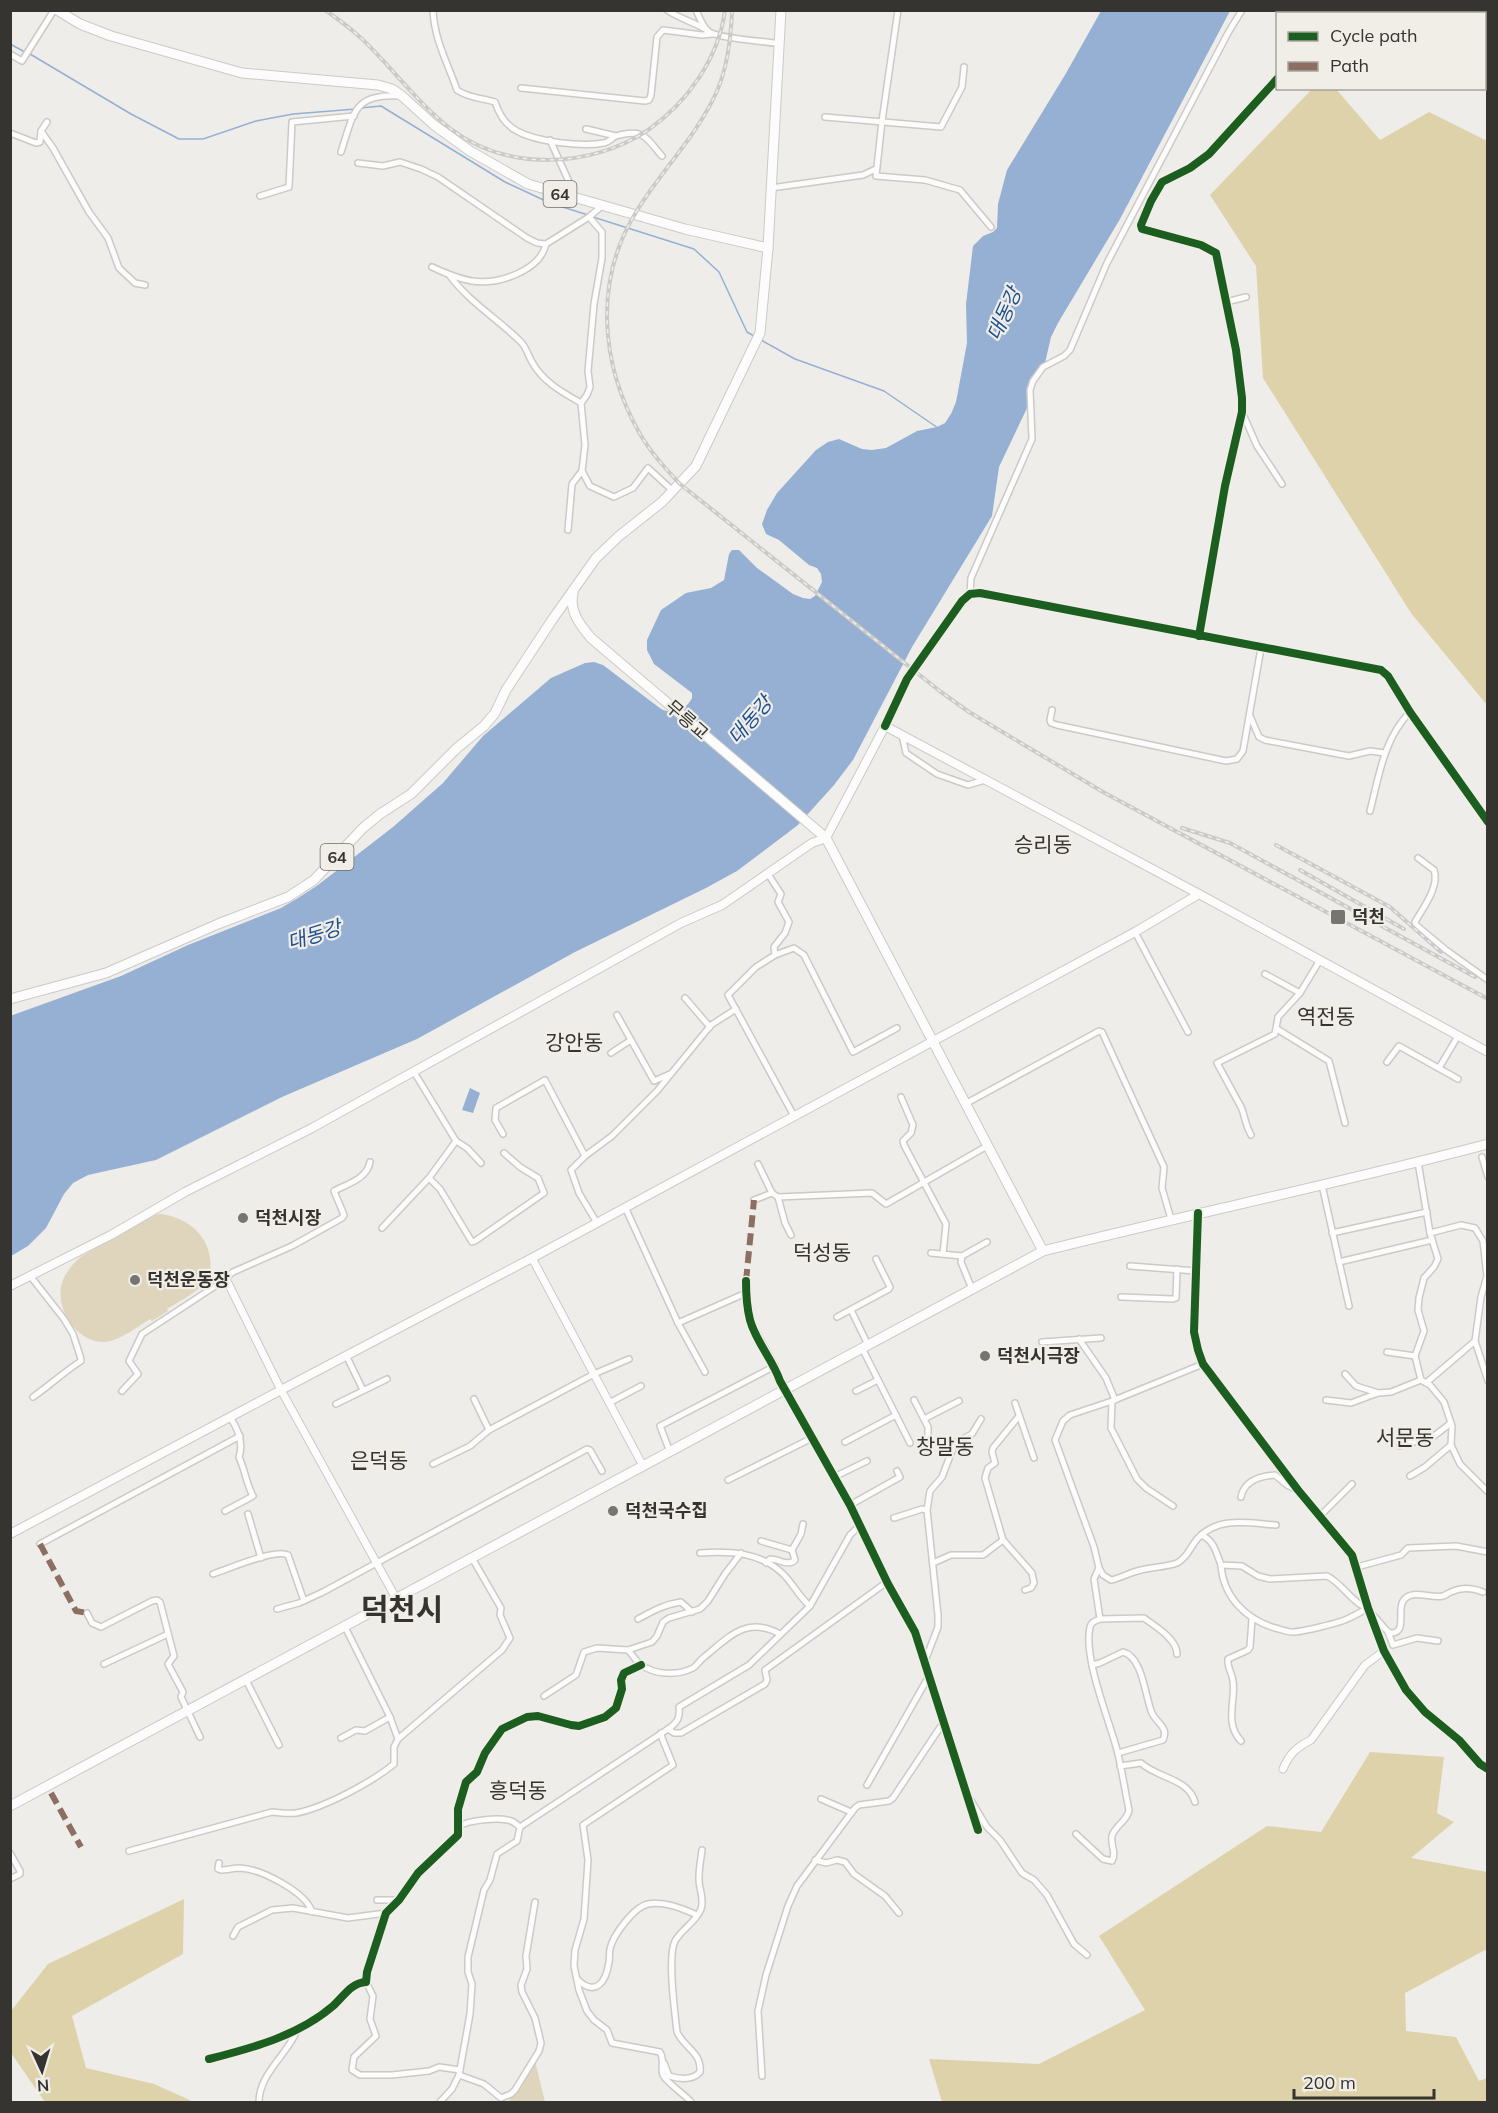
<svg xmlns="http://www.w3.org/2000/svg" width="1498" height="2113" viewBox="0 0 1498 2113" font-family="Mulish,'Noto Sans KR',sans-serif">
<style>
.green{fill:#ded5bc}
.forest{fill:#ded2ab}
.water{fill:#95b0d3}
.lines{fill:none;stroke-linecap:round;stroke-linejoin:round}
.stream{stroke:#95b0d3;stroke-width:1.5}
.minor-casing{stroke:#cbcac6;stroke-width:8}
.tertiary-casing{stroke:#cbcac6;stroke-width:9}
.secondary-casing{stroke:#cbcac6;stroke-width:10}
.primary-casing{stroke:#cbcac6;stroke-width:11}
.minor{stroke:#fdfcfc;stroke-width:5}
.tertiary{stroke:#fdfcfc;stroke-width:7}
.secondary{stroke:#fdfcfc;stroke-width:8}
.primary{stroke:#fdfcfc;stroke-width:9}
.rail-casing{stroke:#cacaca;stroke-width:4}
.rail{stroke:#f1eee7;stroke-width:1.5;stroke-dasharray:4.5;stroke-linecap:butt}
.quiet{stroke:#8d6e63;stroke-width:6;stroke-dasharray:12 6;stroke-linecap:butt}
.cycleway-casing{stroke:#f1eee7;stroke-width:11}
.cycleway{stroke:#1b5e20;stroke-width:8}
.poi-dot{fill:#767571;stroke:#f1eee7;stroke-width:2}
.labels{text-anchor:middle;stroke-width:4.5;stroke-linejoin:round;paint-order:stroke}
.shield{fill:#f1eee7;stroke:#6d6c68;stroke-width:1.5}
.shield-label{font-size:16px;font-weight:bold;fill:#353431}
.street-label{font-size:18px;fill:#353431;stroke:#f1eee7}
.poi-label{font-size:18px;font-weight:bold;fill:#353431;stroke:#f1eee7;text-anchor:start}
.water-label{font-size:20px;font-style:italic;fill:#1d5090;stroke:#f1eee7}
.quarter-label{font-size:21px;fill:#353431;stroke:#f1eee7}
.town-label{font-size:30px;font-weight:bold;fill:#353431;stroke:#f1eee7}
</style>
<rect width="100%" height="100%" fill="#efede9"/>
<g class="green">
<path d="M161,1214C185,1217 207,1233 210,1258C211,1265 211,1271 208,1277C200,1292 181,1300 167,1309L168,1311L152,1321L150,1319C137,1327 121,1340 105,1342C78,1344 54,1308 62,1283C64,1275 71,1266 77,1260C82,1255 90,1252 96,1248C115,1237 134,1226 152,1215Z"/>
<path d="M535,2061L545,2102H508Z"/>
</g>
<g class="forest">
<path d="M1313,88L1336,89L1380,140L1429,112L1487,141V705L1411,613L1263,378L1256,266L1210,195Z"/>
<path d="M1370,1752L1444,1757L1437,1813L1454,1822L1411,1858L1487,1872V1949L1405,1993L1406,2031L1456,2037L1479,2081L1487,2078V2102H942L929,2059L1039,2064L1145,2010L1099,1936L1267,1826L1321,1832Z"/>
<path d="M184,1899L183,1954L72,2016L86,2068L154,2084L194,2102H45L11,2053V2011L48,1964Z"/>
</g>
<g class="water">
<path d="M1101,11H1230L1120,219L1058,323L1051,337L1045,363L1031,377L1027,408L999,467L992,516L912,647L853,760L834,785L798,825L737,871L706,888L575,952L417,1039L282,1097L156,1160L88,1175L73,1183L64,1194L46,1228L28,1246L11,1256L10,1016L121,976L188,945L281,908L298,898L318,885L393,827L443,783L483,736L551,678L585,663L594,662L603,665L661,709C674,715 685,711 692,698V693L654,664L647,650V640L661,610L686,593L711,588L724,580L729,554L732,550H739L757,568L793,594L803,598L810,599L815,596L822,582L821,574L817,568L809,565L779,540L766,534L762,524L767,510L777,493L816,450L828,442L839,439L862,449L872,450L886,448L917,431L937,427L945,423L951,414L956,402L967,343L966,304L973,246L983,236L993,232L997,228L998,204L1007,170L1065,75Z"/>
<path d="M470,1088L480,1093L473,1113L462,1110Z"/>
</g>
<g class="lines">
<g class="stream">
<path d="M10,44L25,52"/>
<path d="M30,54L131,114L179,139H203L256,121L293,114L356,109"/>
<path d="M360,108L381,106L505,182L550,203L588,215"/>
<path d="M593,217L694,249L719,272L747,332L754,336"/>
<path d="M761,340L795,359L884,391L938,428"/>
</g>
<defs>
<g id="minor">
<path d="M433,10C434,39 448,64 457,90C468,98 482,98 495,102C499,114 505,125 517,131C537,142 582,147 604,143C610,142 611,138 616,136C622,134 634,132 639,134C649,137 655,149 662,156"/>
<path d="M667,10C680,19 694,22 707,30"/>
<path d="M696,10C699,17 703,27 708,31C717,39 766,41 780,44"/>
<path d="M898,10L882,121L876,176L925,180L960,190L991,227"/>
<path d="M1310,10L1313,14"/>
<path d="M1337,14L1339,10"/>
<path d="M10,54L22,61L54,10"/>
<path d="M521,88L645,101L649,100L651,95L657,37L663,30L702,35L713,34"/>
<path d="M825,117L941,127L962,87L964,67"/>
<path d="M586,129L616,136"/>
<path d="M41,131L53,148L89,212L108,238L119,268L135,283L145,285"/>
<path d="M10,133L36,143L40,142L41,131L47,122"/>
<path d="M550,140L570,184"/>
<path d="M341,152C354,113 353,93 401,96"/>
<path d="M358,163L383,166L400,162L421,169L438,177L527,238L537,243L546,244"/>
<path d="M771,188L863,175L876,169"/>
<path d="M260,196L289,187L292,122L354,116"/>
<path d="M432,267C445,273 458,279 472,281C498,285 540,271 546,244L589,217L602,206"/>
<path d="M450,276C469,302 498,319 521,342C526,347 528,355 532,362C543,382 562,392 581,403"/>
<path d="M1226,302L1246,297"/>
<path d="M1242,412L1257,446L1282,484"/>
<path d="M582,471L590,486L614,497L633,488L648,468L673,491"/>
<path d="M568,530L572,484L582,471L585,445L581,403L587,395L590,387L588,371L594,304L602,258V232L589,217"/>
<path d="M970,594L971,578L1032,439L1030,390L1033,381L1043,367L1064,356L1070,350L1107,263L1228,33L1242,10"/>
<path d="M1199,636L1225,486L1242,412V398L1236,350L1216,253L1201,245L1142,229L1141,225L1151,201L1162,182L1190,168L1209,154L1278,78"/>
<path d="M1052,710L1050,720L1051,723L1057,725L1226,761L1237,759L1243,751L1261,648"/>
<path d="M1250,716L1259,737L1265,740L1349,756L1370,751L1385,753"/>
<path d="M885,726L907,679L962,601L970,594L980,593L1381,670L1388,676L1410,712L1488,822"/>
<path d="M902,735L906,753L937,774L968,785L985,780"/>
<path d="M1370,811C1379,776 1384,738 1410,712"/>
<path d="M1418,858L1434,870C1440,886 1423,908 1415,922L1416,925L1446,950L1488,980"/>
<path d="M768,874L781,894L778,902L789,922L785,933L774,947L775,955L756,967L728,995L794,1116"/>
<path d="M1135,932L1188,1032"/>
<path d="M775,955L794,948L804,955L853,1052L897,1028"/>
<path d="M1265,974L1300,993"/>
<path d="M685,998L710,1027"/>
<path d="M617,1015L654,1081L670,1074"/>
<path d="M1277,1029L1329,1061L1345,1123"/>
<path d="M611,1053L631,1040"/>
<path d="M1387,1062L1399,1046L1458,1079"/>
<path d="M1439,1068L1458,1036"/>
<path d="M901,1097L913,1125L911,1133L903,1141L904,1145L946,1224L943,1254"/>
<path d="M965,1104L1099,1031L1102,1032L1164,1167L1162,1188L1171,1219"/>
<path d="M503,1134L495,1120L496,1108L545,1080L585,1156"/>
<path d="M1251,1135C1244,1123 1246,1118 1241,1107L1217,1063L1275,1034L1278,1017L1300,993L1320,960"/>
<path d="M456,1141L467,1148L481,1163"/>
<path d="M1482,1157L1488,1177"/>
<path d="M1418,1162L1430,1233L1461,1225L1475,1228L1483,1241L1487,1276L1481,1297L1475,1341L1488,1381"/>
<path d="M758,1164L772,1193L778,1197L872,1193L886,1204L987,1146"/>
<path d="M429,1178L440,1189L472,1242L475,1241L544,1193L538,1178L520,1167L504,1153"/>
<path d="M1322,1185L1349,1306"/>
<path d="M778,1197L785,1223L791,1235"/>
<path d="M754,1200L772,1193"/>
<path d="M625,1207L678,1323"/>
<path d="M597,1223L579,1193L571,1170L585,1156L612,1136L657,1091L711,1025L736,1009"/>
<path d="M382,1228L429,1178L456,1141L414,1072"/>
<path d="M1332,1233L1427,1212"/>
<path d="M1430,1233L1438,1259L1434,1267L1424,1278L1419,1298L1418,1310L1424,1331L1415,1356L1421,1380L1430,1385L1444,1402L1452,1426L1451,1445L1460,1464L1488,1492"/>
<path d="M931,1253L962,1256"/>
<path d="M1339,1262L1432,1240"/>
<path d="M1130,1266L1196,1271"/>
<path d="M31,1277L64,1319L73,1334L81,1359V1361C64,1372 50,1385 33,1397"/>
<path d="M746,1281L750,1321L775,1366L785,1390"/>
<path d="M972,1289L961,1262L962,1256L987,1242"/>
<path d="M1121,1297L1173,1299L1176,1298L1177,1269"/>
<path d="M851,1310L868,1345"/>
<path d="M837,1317L889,1289L890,1287L876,1259"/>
<path d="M1079,1339L1106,1378L1115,1400"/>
<path d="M1042,1342L1101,1338"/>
<path d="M862,1348L910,1443"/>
<path d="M1387,1352L1415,1356"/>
<path d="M346,1355L363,1390"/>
<path d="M705,1372L678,1323L746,1293"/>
<path d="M1345,1374L1356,1386L1378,1393"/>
<path d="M1426,1383L1475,1341"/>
<path d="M122,1391L138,1374L129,1361L142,1334L220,1283L233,1272L292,1246L342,1218L344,1215L334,1191C347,1184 367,1179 370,1162"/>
<path d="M856,1391L878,1380"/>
<path d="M474,1399L489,1430"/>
<path d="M914,1400L928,1427V1438"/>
<path d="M1326,1400L1351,1403L1378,1393L1391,1392L1421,1380"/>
<path d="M1112,1401L1111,1428L1137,1479L1146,1488L1173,1506"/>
<path d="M609,1403L641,1386"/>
<path d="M1015,1403L1034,1458"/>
<path d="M336,1404L387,1379"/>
<path d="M1019,1416L993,1448L992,1452L995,1463L988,1468L985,1478L1003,1540L1032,1573L1034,1583L1031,1588L1025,1590"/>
<path d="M924,1419L959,1401"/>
<path d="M845,1442L896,1415"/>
<path d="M1400,1446L1434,1436L1451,1423"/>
<path d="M670,1452L660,1426L775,1366"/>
<path d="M433,1464L470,1446L489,1430L594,1374L629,1359"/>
<path d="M1410,1476L1425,1467L1451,1445"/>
<path d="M834,1477L867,1461"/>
<path d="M728,1480L812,1438"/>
<path d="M1241,1497C1244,1481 1260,1476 1275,1475L1287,1485L1297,1490"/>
<path d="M850,1505L900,1477L897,1471"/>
<path d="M225,1511L253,1496C246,1483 245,1470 239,1457C244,1443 238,1429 230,1417"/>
<path d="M248,1514L261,1558"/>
<path d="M1320,1516L1352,1484"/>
<path d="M894,1518L922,1509L927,1510"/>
<path d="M1201,1535C1214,1540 1216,1552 1221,1565L1242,1566L1258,1576L1270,1579L1327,1576C1342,1583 1354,1605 1368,1608"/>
<path d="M761,1541L792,1550"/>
<path d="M40,1544L240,1436"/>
<path d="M700,1553C729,1551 760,1552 782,1573C793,1583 798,1596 810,1606"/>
<path d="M766,1563L770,1559C779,1559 789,1567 795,1560L792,1550L801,1534L803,1524"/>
<path d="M933,1563L951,1555H983L1003,1540"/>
<path d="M1221,1565C1223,1596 1245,1619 1275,1628C1280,1629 1287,1632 1293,1632C1301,1632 1339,1623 1347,1619C1354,1616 1361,1612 1368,1608"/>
<path d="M1357,1567L1401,1555L1408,1548L1456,1546L1488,1552"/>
<path d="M1099,1568L1103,1575L1111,1580C1121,1578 1131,1572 1141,1570C1152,1567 1167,1567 1177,1563C1188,1557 1190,1547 1198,1538C1219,1516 1249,1523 1276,1525"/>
<path d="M213,1574C228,1569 276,1548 288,1555L304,1601"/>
<path d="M277,1609L299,1603L323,1592L587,1449L590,1450L602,1471"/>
<path d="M1369,1612C1377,1616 1386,1634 1392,1633C1407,1632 1397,1610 1403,1601C1411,1588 1431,1599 1443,1596C1446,1595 1448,1593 1451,1592C1461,1587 1473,1588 1483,1592"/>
<path d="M87,1613L92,1623L101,1627L152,1601L157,1600L160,1602L174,1656L168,1664L183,1692L181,1697L200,1737"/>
<path d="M638,1619C653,1611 665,1604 681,1602L692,1612"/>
<path d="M1100,1619L1094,1579L1099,1568L1094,1547L1055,1440L1063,1421L1070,1415L1112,1401L1203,1364"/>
<path d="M345,1627L390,1717L398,1739"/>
<path d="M1388,1632L1393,1645L1417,1638L1438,1641"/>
<path d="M628,1650L652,1642L657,1636L663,1622L669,1618L700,1609L708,1601L725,1574L741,1553"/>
<path d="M925,1661L938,1627V1615L927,1510L930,1491L942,1477L955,1443L972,1434L981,1419"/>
<path d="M104,1664L168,1634"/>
<path d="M1092,1665L1100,1663L1123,1652C1143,1657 1145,1697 1152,1713C1157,1724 1169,1727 1163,1740L1118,1753"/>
<path d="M246,1680L279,1745"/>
<path d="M544,1696L576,1675L584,1652L597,1648L628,1650C632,1654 635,1660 640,1664C654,1675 677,1676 693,1668C697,1666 699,1661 703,1658C728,1638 746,1615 780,1634"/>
<path d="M668,1729L674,1733H681L765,1684L767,1680L765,1670L887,1582"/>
<path d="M661,1733L662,1738L673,1765L583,1825L588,1860L587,1875L584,1919L575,1950L574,1966L579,1990L587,2011L594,2020L607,2030L612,2043L660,2052C665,2060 660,2067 663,2075C665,2081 685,2095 691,2102"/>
<path d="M341,1738L356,1730L365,1731L390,1717"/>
<path d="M1241,1741C1224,1723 1236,1701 1233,1681C1232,1672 1227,1668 1228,1659L1248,1650L1250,1647L1252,1619"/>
<path d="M1120,1766L1141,1763C1157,1778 1188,1778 1195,1802"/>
<path d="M867,1785L929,1676"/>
<path d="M821,1799L851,1812"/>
<path d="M970,1799L987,1827L1000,1840L1022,1873L1034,1880L1047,1895L1074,1944L1087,1955"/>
<path d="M520,1827L671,1727C678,1721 680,1717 679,1707L749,1665L810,1606L850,1535L859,1526"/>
<path d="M1076,1834L1103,1859L1112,1861C1117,1852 1110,1845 1112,1836C1115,1825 1127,1822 1129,1810C1125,1791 1122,1770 1117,1750C1109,1719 1083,1658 1090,1627C1091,1622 1095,1621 1100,1619L1144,1618C1155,1626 1177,1639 1177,1654"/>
<path d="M129,1851L272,1812C280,1813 288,1814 296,1813C324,1808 372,1782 394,1764V1747L398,1739L502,1650L510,1638L500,1615L501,1608L472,1558"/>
<path d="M10,1853L20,1871V1874L10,1879"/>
<path d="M815,1860L826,1863L837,1860L845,1862L854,1874L885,1896L899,1913"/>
<path d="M219,1863L218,1869L221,1870C227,1870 234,1868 240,1868C261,1869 306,1892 312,1912"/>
<path d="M377,1900H399"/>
<path d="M233,1936L238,1927L272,1910L293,1908L348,1918L386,1913"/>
<path d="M577,1979C595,1997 606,1983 609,1962C610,1958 609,1953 610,1949C613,1935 634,1907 648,1904C665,1901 683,1909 697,1915"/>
<path d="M366,1982L373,1996L370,2019L376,2036L354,2057L352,2070L360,2075H392L429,2071L439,2067L460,2070"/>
<path d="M209,2059C252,2048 298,2036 333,2006C344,1996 351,1983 366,1982L367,1972L386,1913L399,1900L418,1873L458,1835V1809L466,1782L477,1772L485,1753L502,1729L527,1717L538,1716L571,1725L579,1726L605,1717L616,1708L622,1689L621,1680L624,1673L641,1665"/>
<path d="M664,2063L669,2076C679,2079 692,2081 700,2072C702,2052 684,2048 677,2032C675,2013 667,1957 675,1941C682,1929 696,1922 701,1909C705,1898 698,1888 699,1877C699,1868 701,1858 702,1850"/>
<path d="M459,2075L484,2084L501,2098L511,2094L515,2090L539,2051L541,2043L535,2018L522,1992L521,1985L527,1969L526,1956L535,1902"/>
<path d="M762,2076L758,2011L766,1975L788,1906L797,1886L855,1808L859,1805L889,1801L893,1798L943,1723"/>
<path d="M259,2102C259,2074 287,2055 298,2029"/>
<path d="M440,2102L452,2089L459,2075L470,2014L472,1984L468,1972V1957L484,1890L490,1880L497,1854L517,1841L520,1827C517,1825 515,1822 511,1821C500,1817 467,1820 458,1827"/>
</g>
<g id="tertiary">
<path d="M1198,1213L1194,1332L1198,1350L1203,1364L1298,1490L1352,1555L1368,1608L1384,1651L1406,1690L1425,1712L1459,1740L1480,1764L1488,1769"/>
<path d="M532,1258L643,1466"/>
<path d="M226,1279L281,1390L397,1600"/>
<path d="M785,1390L850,1505L888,1584L915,1632L978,1830"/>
<path d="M1283,1769C1289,1754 1297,1747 1311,1740L1365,1665L1384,1651"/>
</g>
<g id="secondary">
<path d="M10,1286L111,1235L185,1192L312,1128L681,923L722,905L812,843L826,838L885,726L1199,894L1488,1052"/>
<path d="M10,1534L281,1390L532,1258L1135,932L1199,894"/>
</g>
<g id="primary">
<path d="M57,10L80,24L111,36L242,73L378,85L392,89L402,96L434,125L470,151L528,184L685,229L768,248"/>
<path d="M573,593C569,611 580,625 591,638L826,838L1043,1251"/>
<path d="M10,999L106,973L218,924L288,897L314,880L363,828L380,814L411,794L457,748L484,726L495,713L506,690L552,620L596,558L619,536L662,502L696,466L760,333L768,248L781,10"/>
<path d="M10,1806L1043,1251C1191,1214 1340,1183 1488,1144"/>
</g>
</defs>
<use href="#minor" class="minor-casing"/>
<use href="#tertiary" class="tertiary-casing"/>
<use href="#secondary" class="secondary-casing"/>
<use href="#primary" class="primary-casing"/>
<use href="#minor" class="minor"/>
<use href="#tertiary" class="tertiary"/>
<use href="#secondary" class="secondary"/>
<use href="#primary" class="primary"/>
<defs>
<g id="rail">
<path d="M325,10C338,19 350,28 361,38C392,67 417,103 451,129C508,172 591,168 648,130C687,103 719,58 725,10"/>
<path d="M732,10C731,38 728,66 717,91C698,134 663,169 638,209C593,279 600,364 640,434C651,453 666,469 680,484L941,692L969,712L1103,792L1488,999"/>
<path d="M1182,828L1230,843L1475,977"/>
<path d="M1276,845L1390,907L1441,952"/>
<path d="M1300,870L1404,929"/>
</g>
</defs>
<use href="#rail" class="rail-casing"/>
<use href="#rail" class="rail"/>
<g class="quiet">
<path d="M746,1281L754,1200"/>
<path d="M40,1544L76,1611L87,1613"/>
<path d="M51,1793L81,1847"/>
</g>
<defs>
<g id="cycleway">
<path d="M1199,636L1225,486L1242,412V398L1236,350L1216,253L1201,245L1142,229L1141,225L1151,201L1162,182L1190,168L1209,154L1278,78"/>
<path d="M885,726L907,679L962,601L970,594L980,593L1381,670L1388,676L1410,712L1488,822"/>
<path d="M1198,1213L1194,1332L1198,1350L1203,1364L1298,1490L1352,1555L1368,1608L1384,1651L1406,1690L1425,1712L1459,1740L1480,1764L1488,1769"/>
<path d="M746,1281C746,1294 747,1308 750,1320C756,1342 773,1360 780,1381L850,1505L888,1584L915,1632L978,1830"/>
<path d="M209,2059C252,2048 298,2036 333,2006C344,1996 351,1983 366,1982L367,1972L386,1913L399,1900L418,1873L458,1835V1809L466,1782L477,1772L485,1753L502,1729L527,1717L538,1716L571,1725L579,1726L605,1717L616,1708L622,1689L621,1680L624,1673L641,1665"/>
</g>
</defs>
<use href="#cycleway" class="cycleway-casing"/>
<use href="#cycleway" class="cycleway"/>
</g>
<g class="poi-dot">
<rect x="1330" y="909" width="16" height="16" rx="3"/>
<circle cx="243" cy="1218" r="6"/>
<circle cx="135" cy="1280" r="6"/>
<circle cx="985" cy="1356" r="6"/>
<circle cx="613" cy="1511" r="6"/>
</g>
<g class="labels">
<g class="shield">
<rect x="543.5" y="181" width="33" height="26" rx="4.5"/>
<rect x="320.5" y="844" width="33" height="26" rx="4.5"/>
</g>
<g class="shield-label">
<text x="560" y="200">64</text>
<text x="337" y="863">64</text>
</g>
<g class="street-label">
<text transform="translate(687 720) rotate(41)" y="6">무릉교</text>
</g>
<g class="poi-label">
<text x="1352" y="923">덕천</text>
<text x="255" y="1224">덕천시장</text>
<text x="147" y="1286">덕천운동장</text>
<text x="997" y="1362">덕천시극장</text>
<text x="625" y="1517">덕천국수집</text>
</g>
<g class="water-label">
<text transform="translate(1004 314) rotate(-66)" y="7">대동강</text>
<text transform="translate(750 720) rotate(-49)" y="7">대동강</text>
<text transform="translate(314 935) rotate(-17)" y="7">대동강</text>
</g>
<g class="quarter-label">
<text x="1043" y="852">승리동</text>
<text x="1326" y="1024">역전동</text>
<text x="574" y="1050">강안동</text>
<text x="822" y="1260">덕성동</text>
<text x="1405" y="1445">서문동</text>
<text x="945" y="1454">창말동</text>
<text x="379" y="1468">은덕동</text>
<text x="518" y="1798">흥덕동</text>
</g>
<g class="town-label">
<text x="402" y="1620">덕천시</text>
</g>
</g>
<rect width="1498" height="2113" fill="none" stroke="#353431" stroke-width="24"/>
<rect x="1276" y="12" width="210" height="78" fill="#f1eee7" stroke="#a6a49e" stroke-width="1.5"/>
<rect x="1288" y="32" width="30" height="9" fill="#1b5e20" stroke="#a6a49e" stroke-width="1.5"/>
<text x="1330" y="42" font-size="18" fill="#353431">Cycle path</text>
<rect x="1288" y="62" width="30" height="9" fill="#8d6e63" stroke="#a6a49e" stroke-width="1.5"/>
<text x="1330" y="72" font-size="18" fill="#353431">Path</text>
<g transform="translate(42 2071) rotate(176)" stroke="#f1eee7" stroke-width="4.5" paint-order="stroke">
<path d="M0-4.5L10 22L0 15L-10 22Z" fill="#353431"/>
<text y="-9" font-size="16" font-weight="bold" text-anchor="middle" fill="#353431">N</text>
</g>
<path d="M1294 2089v9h140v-9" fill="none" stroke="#353431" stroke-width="3"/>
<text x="1303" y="2089" font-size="18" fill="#353431" stroke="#f1eee7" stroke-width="4.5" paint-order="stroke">200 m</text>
</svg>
